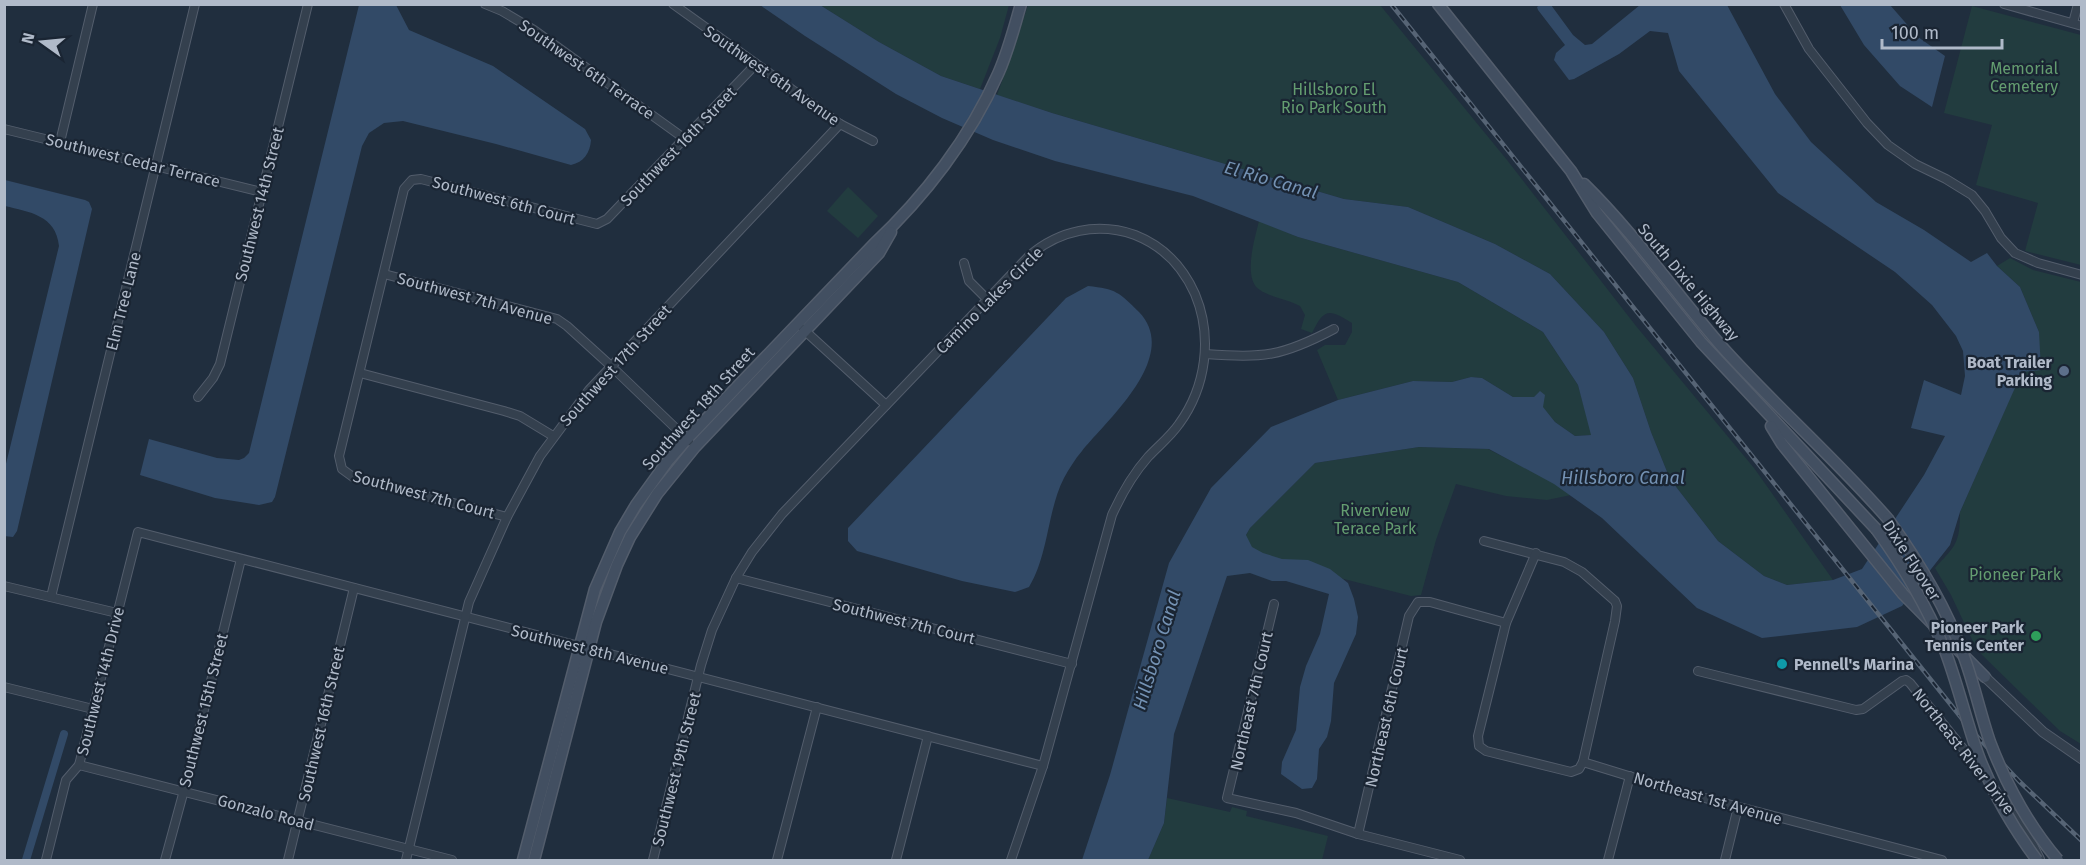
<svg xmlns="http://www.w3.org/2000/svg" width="2086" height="865" viewBox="0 0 2086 865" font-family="'Fira Sans',sans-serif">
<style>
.green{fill:#223c3f}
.water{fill:#324a67}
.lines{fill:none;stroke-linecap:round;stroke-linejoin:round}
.canal{stroke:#324a67;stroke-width:8}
.minor-casing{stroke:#535d6c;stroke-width:10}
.tertiary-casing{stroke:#535d6c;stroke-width:11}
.secondary-casing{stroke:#535d6c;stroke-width:13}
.minor{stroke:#34404e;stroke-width:8}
.tertiary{stroke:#34404e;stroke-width:9}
.secondary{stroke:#424f61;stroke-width:10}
.rail-casing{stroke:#566475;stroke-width:4.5}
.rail{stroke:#1a2533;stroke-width:2;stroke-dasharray:7;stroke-linecap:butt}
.secondary-bridge-casing{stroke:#535d6c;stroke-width:13;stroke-linecap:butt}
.secondary-bridge{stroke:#424f61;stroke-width:10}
.service-dot{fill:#5c6f8a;stroke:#1a2533;stroke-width:2}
.leisure-dot{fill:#2e9e5b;stroke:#1a2533;stroke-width:2}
.culture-dot{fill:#0f9aa8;stroke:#1a2533;stroke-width:2}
.labels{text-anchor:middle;stroke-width:4.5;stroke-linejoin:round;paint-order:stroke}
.park-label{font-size:16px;fill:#649d70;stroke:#1a2533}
.street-label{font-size:16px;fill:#b0bac9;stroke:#1a2533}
.poi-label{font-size:16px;font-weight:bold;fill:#b0bac9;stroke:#1a2533;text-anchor:end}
.water-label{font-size:18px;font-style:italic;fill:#7492b4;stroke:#1a2533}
</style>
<rect width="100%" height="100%" fill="#202e3e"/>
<g class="green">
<path d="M820,5H1009L1000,38L980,89L941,76L879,42Z"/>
<path d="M1028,5H1380L1507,160L1636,326L1754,468L1833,580L1787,585L1764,576L1718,541L1670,479L1651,432L1633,378L1604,332L1550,274L1495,244L1408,207L1344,199L1052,113L997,95L1013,51Z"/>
<path d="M1972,6L2081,35V265L2025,251L2038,203L1976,185L1992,125L1944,113Z"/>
<path d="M848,187L878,216L858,238L827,211Z"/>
<path d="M1259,221L1298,237L1458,282L1543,332L1578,385L1592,435L1575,436L1555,422L1534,397H1513L1482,378L1471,377L1452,382L1413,381L1338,400L1317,350L1325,345H1345L1352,332V323C1328,308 1324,309 1312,333L1301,329L1305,315L1300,306C1289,300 1270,297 1260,290C1242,279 1255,238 1259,221Z"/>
<path d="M2010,258L2033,270L2081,282V744L2060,731L1977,650L1951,595L1935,568C1955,546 1960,544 1960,512L2039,332L2020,287L1997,266Z"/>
<path d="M1419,447L1488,449L1554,483L1571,495L1547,500L1506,496L1456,484L1436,540L1421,595L1411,596L1237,552L1250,528L1315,463Z"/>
<path d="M1167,798L1230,812L1232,807L1247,811L1246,816L1328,836L1322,860H1148L1164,823Z"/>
</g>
<g class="water">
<path d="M359,5H396L409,30L493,66L585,129L591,140C590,153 584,162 571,165L496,144L403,121L384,123L369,133L362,146L275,497L272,502L259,505L215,498L140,475L149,439L217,458L239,460L244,458L249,453Z"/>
<path d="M760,5H820L879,42L941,76L1052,113L1344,199L1408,207L1495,244L1550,274L1604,332L1633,378L1651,432L1670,479L1718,541L1764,576L1787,585L1833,580L1862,569L1924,475L1945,436L1911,428L1924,380L1961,395L1965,376L1963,351L1956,336L1932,305L1895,272L1778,193L1679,71L1668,33L1650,31L1619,54L1574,79L1569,80L1554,60L1556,53L1565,45L1538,10L1537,7L1540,5H1551L1573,35L1585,45L1592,44L1640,5H1727L1775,94L1811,142L1876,202L1924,230L1971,262L1987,253L1997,266L2020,287L2039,332L2041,370L2022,372L1960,512L1950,545L1902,606L1857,627L1762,638L1697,608L1602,518L1554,484L1489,449L1419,447L1315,463L1250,528L1246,535L1252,547L1263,553L1282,559L1308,560L1330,569L1348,583L1354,599L1358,617L1356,634L1334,683L1331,721L1327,737L1319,749L1317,779L1312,788L1302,789L1281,774L1282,762L1296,730L1300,687L1306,666L1320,634L1329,594L1286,581H1272L1250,573L1227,576L1174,734L1164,823L1148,860H1082L1110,775L1169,563L1211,488L1271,427L1338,400L1413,381L1452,382L1471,377L1482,378L1513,397H1534L1540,391L1545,395L1543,407L1555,422L1575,436L1591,435L1578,385L1543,332L1458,282L1298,237L1193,196L1055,161L993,140L942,118L896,94L805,36Z"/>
<path d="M1840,5H1890L1918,37L1945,56L1932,107L1900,86L1864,45Z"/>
<path d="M5,180L85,200L89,202L92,209L17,531L13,537L4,536L5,468L59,246C56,215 29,212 5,206Z"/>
<path d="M1088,286C1116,289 1119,292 1139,312C1181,356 1108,419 1082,451C1075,459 1069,469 1064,478C1047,511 1049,554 1029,587L1015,592L962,581L857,551L848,541V528L1066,298Z"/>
</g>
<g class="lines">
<path class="canal" d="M26,860L64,734"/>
<defs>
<g id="minor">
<path d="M485,4L502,11L534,30L685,139"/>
<path d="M673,4L840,124L873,141"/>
<path d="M1784,4L1809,49L1867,123L1888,145L1915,164L1946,179L1972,195L1985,211L2001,238L2015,253L2038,263L2082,275"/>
<path d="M2004,4L2082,26"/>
<path d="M2073,23L2078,4"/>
<path d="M4,129L262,192"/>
<path d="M60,142L93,4"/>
<path d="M964,263L969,281L987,299"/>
<path d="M384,274L557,319L567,326L611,366L689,441"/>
<path d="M803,329L886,405"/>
<path d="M1205,354C1264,358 1281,357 1334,329"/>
<path d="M360,373L504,411L520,416L553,436"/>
<path d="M198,397L213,378L220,364L308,4"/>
<path d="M507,517L353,477L342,469L339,456L404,189L412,180L421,179L597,224L607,219L756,64"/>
<path d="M1484,541L1564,562L1582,572L1615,601L1617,606L1615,621L1583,762"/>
<path d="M1536,553L1506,623L1478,736L1479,746L1486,751L1571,772L1579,769L1583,762L1674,790L1942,860"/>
<path d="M736,578L1072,664"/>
<path d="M4,586L117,613"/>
<path d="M51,597L195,4"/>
<path d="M1274,604L1227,798L1296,813L1358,834L1460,860"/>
<path d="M1698,671L1856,710L1863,709L1902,681L1906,680L1910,683L1982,772"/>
<path d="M4,687L93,709"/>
<path d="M79,765L452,860"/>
<path d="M2007,806L2027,833L2040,859"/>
<path d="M1358,834L1409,616L1418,602H1430L1506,623"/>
<path d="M46,860L66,780L79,765L138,532L1043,766"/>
<path d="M165,860L186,783L241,559"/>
<path d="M288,860L354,588"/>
<path d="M406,860L469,602L507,517L540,456L589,390L840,124"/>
<path d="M653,860L701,665L712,630L736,578L752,552L782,514L1029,256C1059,230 1098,222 1135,235C1163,246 1183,267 1195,294C1213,337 1206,387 1179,424C1170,437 1158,446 1148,457C1132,475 1122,493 1112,515L1043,766L1011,860"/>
<path d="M777,860L817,707"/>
<path d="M896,860L928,736"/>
<path d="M1608,860L1630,776"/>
<path d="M1725,860L1738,807"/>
</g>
<path id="tertiary" d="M1985,677L2043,732L2082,759"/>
<g id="secondary">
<path d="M1438,4L1571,171L1597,213L1701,342L1876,529"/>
<path d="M1584,184C1635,234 1676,294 1723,348C1776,407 1836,459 1888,519"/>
<path d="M1771,426L1782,444L1903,594L1985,677"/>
<path d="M523,860L595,589L620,532L636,505L667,462L687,439L874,244C924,197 970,138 998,74C1008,52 1014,28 1021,4"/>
<path d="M534,860L596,622L617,565L630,537L657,494L695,447L879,253L891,232"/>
</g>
</defs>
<use href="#minor" class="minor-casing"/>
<use href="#tertiary" class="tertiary-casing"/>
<use href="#secondary" class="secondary-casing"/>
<use href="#minor" class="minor"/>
<use href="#tertiary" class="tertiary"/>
<use href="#secondary" class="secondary"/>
<defs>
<path id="rail" d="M1391,4L1971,730L2019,781L2082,841"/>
</defs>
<use href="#rail" class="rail-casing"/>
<use href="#rail" class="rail"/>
<defs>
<g id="secondary-bridge">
<path d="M1888,519C1919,562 1945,605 1963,654C1974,683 1980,713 1990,742C2006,784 2029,826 2058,860"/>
<path d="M1876,529C1903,566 1926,605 1944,648C1958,684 1966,721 1979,757C1993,794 2014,829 2037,860"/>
</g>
</defs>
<use href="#secondary-bridge" class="secondary-bridge-casing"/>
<use href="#secondary-bridge" class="secondary-bridge"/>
</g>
<circle class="service-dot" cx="2064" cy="371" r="6"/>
<circle class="leisure-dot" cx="2036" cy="636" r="6"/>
<circle class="culture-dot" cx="1782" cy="664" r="6"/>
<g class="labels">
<g class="park-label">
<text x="2024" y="74">Memorial<tspan x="2024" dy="18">Cemetery</tspan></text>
<text x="1334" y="95">Hillsboro El<tspan x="1334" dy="18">Rio Park South</tspan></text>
<text x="1375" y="516">Riverview<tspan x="1375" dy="18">Terace Park</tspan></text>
<text x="2015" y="580">Pioneer Park</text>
</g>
<g class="street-label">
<text transform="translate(587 69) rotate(35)" y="6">Southwest 6th Terrace</text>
<text transform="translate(772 75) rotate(35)" y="6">Southwest 6th Avenue</text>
<text transform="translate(678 146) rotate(-46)" y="6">Southwest 16th Street</text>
<text transform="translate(133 160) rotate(14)" y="6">Southwest Cedar Terrace</text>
<text transform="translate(504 200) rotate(15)" y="6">Southwest 6th Court</text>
<text transform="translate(259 204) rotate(-76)" y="6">Southwest 14th Street</text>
<text transform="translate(1689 282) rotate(50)" y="6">South Dixie Highway</text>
<text transform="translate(475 298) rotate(15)" y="6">Southwest 7th Avenue</text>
<text transform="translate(989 300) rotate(-45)" y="6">Camino Lakes Circle</text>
<text transform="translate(123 301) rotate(-76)" y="6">Elm Tree Lane</text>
<text transform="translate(615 365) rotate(-48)" y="6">Southwest 17th Street</text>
<text transform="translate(698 408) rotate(-48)" y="6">Southwest 18th Street</text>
<text transform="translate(424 494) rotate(15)" y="6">Southwest 7th Court</text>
<text transform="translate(1912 560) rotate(57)" y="6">Dixie Flyover</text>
<text transform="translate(904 621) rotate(14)" y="6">Southwest 7th Court</text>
<text transform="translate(590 649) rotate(14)" y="6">Southwest 8th Avenue</text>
<text transform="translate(100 681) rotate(-76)" y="6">Southwest 14th Drive</text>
<text transform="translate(1251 701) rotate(-77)" y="6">Northeast 7th Court</text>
<text transform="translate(203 710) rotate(-76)" y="6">Southwest 15th Street</text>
<text transform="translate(1386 717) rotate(-77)" y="6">Northeast 6th Court</text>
<text transform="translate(321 724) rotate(-77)" y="6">Southwest 16th Street</text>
<text transform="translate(1964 751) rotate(52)" y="6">Northeast River Drive</text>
<text transform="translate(676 769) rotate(-76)" y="6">Southwest 19th Street</text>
<text transform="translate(1708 798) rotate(16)" y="6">Northeast 1st Avenue</text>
<text transform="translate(266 812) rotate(15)" y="6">Gonzalo Road</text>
</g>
<g class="poi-label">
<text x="2052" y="368">Boat Trailer<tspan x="2052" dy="18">Parking</tspan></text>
<text x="2024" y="633">Pioneer Park<tspan x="2024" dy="18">Tennis Center</tspan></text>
<text x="1794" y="670" text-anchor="start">Pennell's Marina</text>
</g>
<g class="water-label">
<text transform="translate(1271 180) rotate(16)" y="6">El Rio Canal</text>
<text x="1623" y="484">Hillsboro Canal</text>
<text transform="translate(1157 650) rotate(-73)" y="6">Hillsboro Canal</text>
</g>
</g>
<rect width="2086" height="865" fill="none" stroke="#b0bac9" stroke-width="12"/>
<g transform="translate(42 42) rotate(285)" stroke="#1a2533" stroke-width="4.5" paint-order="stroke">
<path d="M0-4.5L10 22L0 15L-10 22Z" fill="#b0bac9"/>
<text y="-9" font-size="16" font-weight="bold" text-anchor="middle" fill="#b0bac9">N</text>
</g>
<path d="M1882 39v9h120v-9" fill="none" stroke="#b0bac9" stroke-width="3"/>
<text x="1891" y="39" font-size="18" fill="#b0bac9" stroke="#1a2533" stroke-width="4.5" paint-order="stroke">100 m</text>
</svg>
